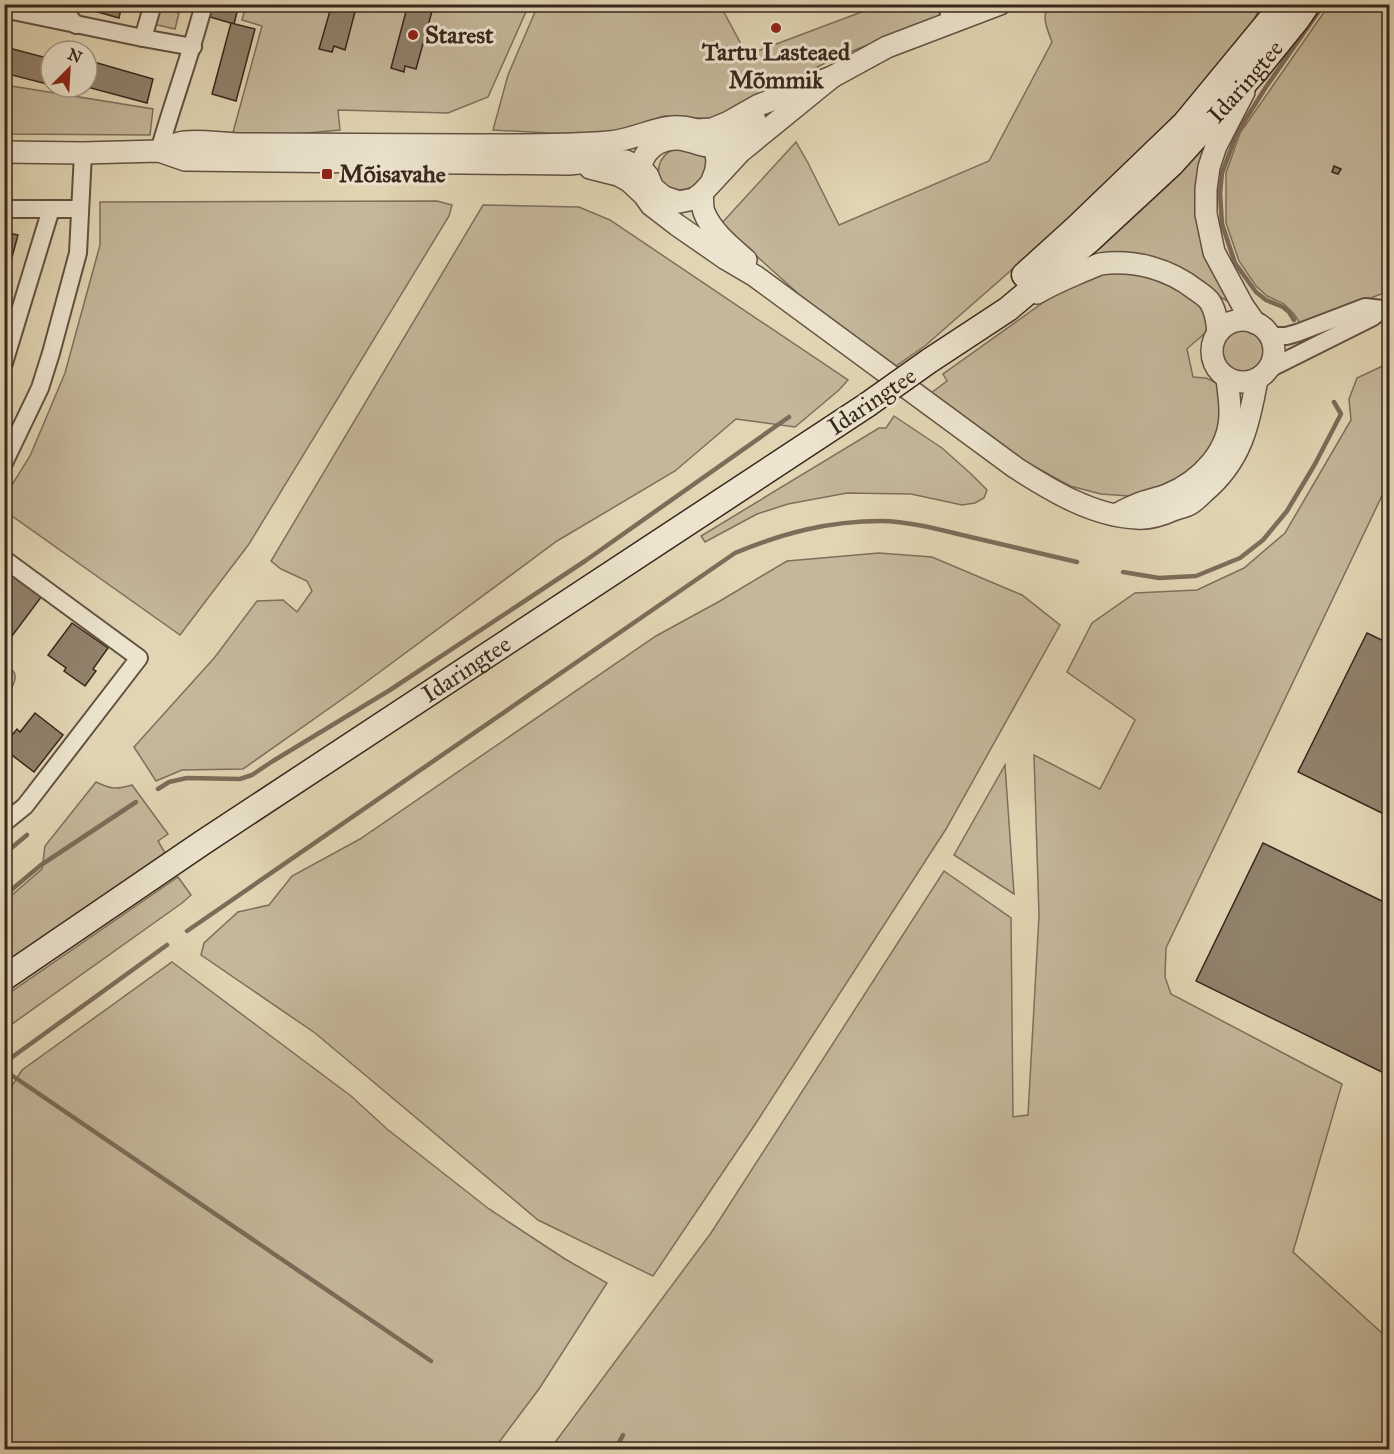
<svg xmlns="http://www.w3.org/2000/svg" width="1394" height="1454" viewBox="0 0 1394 1454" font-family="'IM FELL Great Primer',serif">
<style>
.green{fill:#c4b79a;stroke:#7e6f5c;stroke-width:1.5}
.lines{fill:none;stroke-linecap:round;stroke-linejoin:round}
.stream{stroke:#7c6c59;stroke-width:4.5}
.building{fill:#90816b;stroke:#39271e;stroke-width:1.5}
.minor-casing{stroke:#635243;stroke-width:20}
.tertiary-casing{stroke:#635243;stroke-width:24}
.secondary-casing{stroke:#39271e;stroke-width:27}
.minor{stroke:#ece4ce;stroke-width:16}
.tertiary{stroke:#ece4ce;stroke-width:21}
.secondary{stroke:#ece4ce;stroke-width:24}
.secondary-bridge-casing{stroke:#39271e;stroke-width:27;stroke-linecap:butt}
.secondary-bridge{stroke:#ece4ce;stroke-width:24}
.poi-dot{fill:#8f2418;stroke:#ece4ce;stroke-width:2}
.labels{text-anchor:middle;stroke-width:6;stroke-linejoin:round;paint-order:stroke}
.poi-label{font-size:24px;font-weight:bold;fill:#39271e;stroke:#ece4ce;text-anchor:start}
.street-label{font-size:24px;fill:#39271e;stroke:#ece4ce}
</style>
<rect width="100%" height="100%" fill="#e1d5b3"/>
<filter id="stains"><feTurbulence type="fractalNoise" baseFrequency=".00333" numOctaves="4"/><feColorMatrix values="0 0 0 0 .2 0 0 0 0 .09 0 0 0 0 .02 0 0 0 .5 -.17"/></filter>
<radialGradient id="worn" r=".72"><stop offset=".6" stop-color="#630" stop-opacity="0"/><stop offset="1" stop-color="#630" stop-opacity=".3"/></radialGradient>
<g class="green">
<path d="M246,5H529L488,97L448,113L338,110L340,130L274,136H232L262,26L242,20Z"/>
<path d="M538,5H720L747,55L880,5H970L837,57L715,119L664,116L610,134L549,133L493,130L508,75Z"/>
<path d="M1049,5H1261L1251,26L1187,102L1122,173L926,345L896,366L813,307L721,224L796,142L808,163L839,225L989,161L1052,42C1047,29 1041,16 1049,5Z"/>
<path d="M1329,5H1389V291L1301,325L1294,314L1284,304L1267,296L1256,286L1239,261L1226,223V173L1240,133Z"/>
<path d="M157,8L179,13L175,29L153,24Z"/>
<path d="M5,85L153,109L150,135L5,134Z"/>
<path d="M1211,135L1199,224L1203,249L1211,270L1232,303L1208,291L1084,260Z"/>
<path d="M675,148L706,155C714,197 652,201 659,166C661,157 667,152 675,148Z"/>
<path d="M437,201L452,205L449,216L249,544L180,635L5,511V496L30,456L65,373L100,245V202Z"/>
<path d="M483,205L579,207L610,220L848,380L839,390L795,427L736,419L675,471L557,541L358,688L243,769L182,770L156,781L134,747L215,657L257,601L283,600L297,612L312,591L307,581L281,569L271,561Z"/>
<path d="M1110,273H1141L1161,279L1197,302L1207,314L1209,329C1202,337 1194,342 1187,349L1193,377L1206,378L1217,383L1224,419L1209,453L1186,474L1150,491L1129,496L1101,494L1070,486L1019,458L931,393L947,381L943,374L1058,292L1089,278Z"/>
<circle cx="1243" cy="351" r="20"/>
<path d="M1389,363V481L1166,948L1165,977L1171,994L1342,1084L1293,1252L1383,1334L1389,1333V1449L570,1450L556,1441L711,1233L944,871L1011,918L1013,1117L1028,1115L1039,916L1034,755L1100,789L1135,720L1067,672L1092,623L1135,593L1197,590L1244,568L1285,533L1351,420L1349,399L1357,378Z"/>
<path d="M894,416L942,448L970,473L987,490L984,498L975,503L962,505L911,494L847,493L788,504L757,514L705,542L701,536L879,428H886Z"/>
<path d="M879,553L932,557L1022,595L1060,625L946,829L754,1126L653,1276L538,1220L315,1033L201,955L204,943L238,912L269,905L292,876L360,839L656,636L720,601L787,561Z"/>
<path d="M5,667C23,671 13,688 5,697Z"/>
<path d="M1005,765L1014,894L954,855Z"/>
<path d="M96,782C111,789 116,790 132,785L168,834L158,841L165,853L5,964V901L42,869L45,846Z"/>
<path d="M178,877L191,895L182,903L5,1029V996Z"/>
<path d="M172,962L351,1096L387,1129L489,1209L565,1259L607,1283L539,1389L494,1449H5V1084L10,1089L22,1070Z"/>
</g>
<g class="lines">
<g class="stream">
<path d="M1294,320L1289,312L1283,307L1266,300L1256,292L1235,263L1222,224L1220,193L1222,173L1237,133L1266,87L1324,4"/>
<path d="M1123,572L1159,578L1196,576L1240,558L1263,540L1287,511L1315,464L1341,414L1334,402"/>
<path d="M158,789L169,782L187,778L240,779L252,775L273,761L390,690L585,561L789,417"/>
<path d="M4,854L27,835"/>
<path d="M4,896L41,865L136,802"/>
<path d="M187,931L735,553C783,533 829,521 881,521C906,521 938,529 962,535C1000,544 1039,553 1077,562"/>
<path d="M4,1063L167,945"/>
<path d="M4,1070L431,1361"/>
<path d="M615,1450L623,1435"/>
</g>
</g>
<g class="building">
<path d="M96,4H122L119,18L94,11Z"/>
<path d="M213,4H239L234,24L210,17Z"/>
<path d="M332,4H357L345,50L334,46L332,52L319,49Z"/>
<path d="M408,4H434L416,69L405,66L404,72L391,68Z"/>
<path d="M231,23L255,29L236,101L212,94Z"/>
<path d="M9,48L51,59V85L4,73V63Z"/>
<path d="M87,60L153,79L147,103L87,87Z"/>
<path d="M58,87H75L73,91Z"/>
<path d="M1334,166L1341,169L1338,174L1332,172Z"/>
<path d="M4,232L18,235L4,287Z"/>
<path d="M4,568L42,596L12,636L4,630Z"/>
<path d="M72,623L108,648L93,669L96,671L85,686L64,671L66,668L48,655Z"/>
<path d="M1367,633L1390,644V817L1298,772Z"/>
<path d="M35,713L63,735L34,772L4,749V745L17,729L20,732Z"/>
<path d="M1263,843L1390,905V1076L1196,981Z"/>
</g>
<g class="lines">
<defs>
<g id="minor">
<path d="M10,4L8,10L143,38"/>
<path d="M59,4L76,25"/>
<path d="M153,4L143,38L193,47"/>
<path d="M947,4L951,24"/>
<path d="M159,151C173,102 191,54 204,4"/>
<path d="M4,209H51"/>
<path d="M1270,336H1286L1297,333L1365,307L1383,309"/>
<path d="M4,363L51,209H80"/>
<path d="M1267,370L1373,317L1383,309L1390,307"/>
<path d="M4,463L40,388L51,353L78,253L83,153"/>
<path d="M4,559L139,658L25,806L4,823"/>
</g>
<g id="tertiary">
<path d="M1244,92L1216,146L1209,167L1206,189V214L1214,252L1243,306L1255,323"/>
<path d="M697,130L712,129L729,122L759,105L832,77L887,47L1000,4"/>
<path d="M159,151C168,147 175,143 185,142C206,140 228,145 249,144C322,144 395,145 468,145C514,145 562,146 609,142C638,140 664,120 693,129C709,134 720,151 716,168C716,172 713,177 712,181"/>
<path d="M4,152L83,153L159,151L185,160L569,164L607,160L626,161L641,168L648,176L653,188L664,197L679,202L694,199L702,193L740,152L832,77"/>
<path d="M590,168L618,175L629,181L644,195L651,205L677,225L726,259L755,276L1016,468C1052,491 1093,516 1137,518C1149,519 1162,515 1173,510C1178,508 1185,507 1190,504C1195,501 1200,496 1204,492C1241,461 1249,425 1257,379"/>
<path d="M642,181C642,177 641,171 641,167C645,144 668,135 688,141C698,143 706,148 716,146C730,142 743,129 755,120"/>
<path d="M702,193C703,199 702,207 704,212C711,231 731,247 746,260"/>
<path d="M1037,293C1052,284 1067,278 1083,271C1089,269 1094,266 1100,264C1134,259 1169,269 1196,290C1200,293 1207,297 1210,302C1216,311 1217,322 1218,332"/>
<circle cx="1243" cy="351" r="31"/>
<path d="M1115,515C1122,512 1129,507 1136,505C1146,500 1157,499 1167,495C1201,481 1231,450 1230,411C1230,400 1228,389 1227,378"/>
</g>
<g id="secondary">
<path d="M1024,275L1077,227L1184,124L1283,4"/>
<path id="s1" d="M929,361L1008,309L1090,240L1172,164L1255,72L1297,20L1308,4"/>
<path id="s2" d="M4,978L202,843L867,405"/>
</g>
</defs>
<use href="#minor" class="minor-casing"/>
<use href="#tertiary" class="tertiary-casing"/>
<use href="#secondary" class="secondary-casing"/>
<use href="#minor" class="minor"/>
<use href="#tertiary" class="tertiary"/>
<use href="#secondary" class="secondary"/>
<defs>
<path id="secondary-bridge" d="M867,405L929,361"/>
</defs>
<use href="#secondary-bridge" class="secondary-bridge-casing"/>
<use href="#secondary-bridge" class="secondary-bridge"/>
</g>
<g class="poi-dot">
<circle cx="776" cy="28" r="6"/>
<circle cx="413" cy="35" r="6"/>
<rect x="321" y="168" width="12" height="12" rx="3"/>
</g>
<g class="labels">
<g class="poi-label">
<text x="425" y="43">Starest</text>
<text x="776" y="60" text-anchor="middle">Tartu Lasteaed<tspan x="776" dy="28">Mõmmik</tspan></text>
<text x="339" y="182">Mõisavahe</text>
</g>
<g class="street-label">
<text dy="8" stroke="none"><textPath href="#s1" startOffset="424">Idaringtee</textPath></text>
<text transform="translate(872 401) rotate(-34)" y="8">Idaringtee</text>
<text dy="8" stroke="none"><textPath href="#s2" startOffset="556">Idaringtee</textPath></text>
</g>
</g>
<rect width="1394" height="1454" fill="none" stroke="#e1d5b3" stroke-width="24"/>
<rect x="6" y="6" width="1382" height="1442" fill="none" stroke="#39271e" stroke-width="3"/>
<rect x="12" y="12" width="1370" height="1430" fill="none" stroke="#39271e" stroke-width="1.5"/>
<g transform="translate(69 69) rotate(24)"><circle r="28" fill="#ece4ce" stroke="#a49888" stroke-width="1.5"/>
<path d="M0-4.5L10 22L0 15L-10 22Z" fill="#8f2418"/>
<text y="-9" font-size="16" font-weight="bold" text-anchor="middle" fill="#39271e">N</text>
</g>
<rect width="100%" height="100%" filter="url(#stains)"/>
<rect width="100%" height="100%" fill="url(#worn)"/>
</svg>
